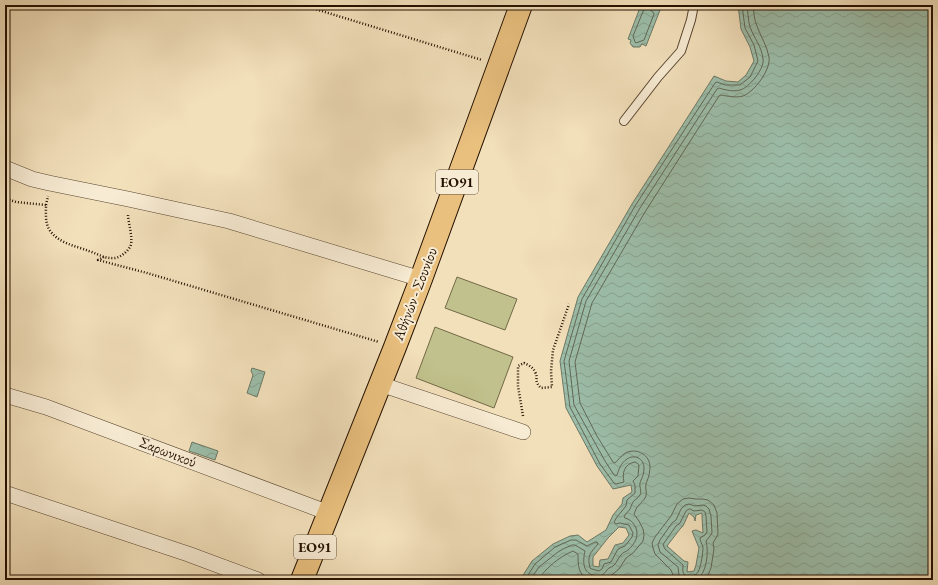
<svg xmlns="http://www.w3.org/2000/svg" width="938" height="585" viewBox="0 0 938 585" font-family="'EB Garamond',serif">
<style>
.park{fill:#c0c18c;stroke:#726946}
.water{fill:url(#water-waves);stroke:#6c7966;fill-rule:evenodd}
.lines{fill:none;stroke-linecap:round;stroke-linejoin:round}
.shore{stroke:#606855;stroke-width:1}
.lane-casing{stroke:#58452f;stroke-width:10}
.street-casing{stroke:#58452f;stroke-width:16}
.primary-casing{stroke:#241100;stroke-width:24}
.path{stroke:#241100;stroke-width:2.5;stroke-dasharray:1 2;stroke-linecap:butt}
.lane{stroke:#f7ebd3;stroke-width:8}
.street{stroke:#f7ebd3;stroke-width:15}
.primary{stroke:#e9c07e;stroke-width:22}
.labels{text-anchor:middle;stroke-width:4;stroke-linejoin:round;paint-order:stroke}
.shield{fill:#f7ebd3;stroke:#63523f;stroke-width:1}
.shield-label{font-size:14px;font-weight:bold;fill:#241100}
.street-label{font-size:15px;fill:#241100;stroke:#f7ebd3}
</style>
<defs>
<pattern id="water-waves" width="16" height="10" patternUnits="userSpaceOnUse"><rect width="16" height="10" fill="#9cbeaa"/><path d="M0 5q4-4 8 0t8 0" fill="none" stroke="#86a290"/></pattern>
</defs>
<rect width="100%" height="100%" fill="#f2e0bb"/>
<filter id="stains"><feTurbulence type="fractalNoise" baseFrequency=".005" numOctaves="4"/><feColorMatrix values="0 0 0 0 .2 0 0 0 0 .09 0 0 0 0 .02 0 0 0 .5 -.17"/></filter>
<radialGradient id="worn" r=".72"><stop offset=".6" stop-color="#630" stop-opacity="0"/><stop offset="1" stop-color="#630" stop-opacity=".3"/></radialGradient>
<g class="park">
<path d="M457,277L517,299L505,330L445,308Z"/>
<path d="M435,327L513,357L494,408L416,378Z"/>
</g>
<g class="water">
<path d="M641,5H648L660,10L646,46L642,44L640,47H633L630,43L631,40L628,39Z"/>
<path d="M738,5H933V580H520L532,561L553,544L570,536L578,535L587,542L606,530L613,515L622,504L623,498L632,492L631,485L613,489L597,466L566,408L560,361L578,297L632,204L714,76L726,81L738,82L746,75L754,61L750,47L741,29ZM689,513L694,517L695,521L696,515L702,513V517L703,533L696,530L692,531L699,548L696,565L694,571L687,572L688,562L684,561L667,546L680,529L683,526ZM619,527L626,528L629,535L623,543L615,545L608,559L600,560L599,567L593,566V557L608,538Z"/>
<path d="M252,368L265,372L257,397L247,393L253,375L251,371Z"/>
<path d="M192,442L218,451L215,460L189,451Z"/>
</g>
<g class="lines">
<g class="shore">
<path d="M646,7L653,12L654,14L644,40L636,43L635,42L633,36L644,9Z"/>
<path d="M690,509L694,511L702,510L705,512L706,516L707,532L705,535L700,538C700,541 702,544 703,547C703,553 701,567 698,572C696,576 688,578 684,574C682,572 683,568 683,565L665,549L663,545L664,543L676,526L680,523L686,511Z"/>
<path d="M525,580L535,564L555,547L571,540H576L587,546L595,542H597L598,544C590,553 587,556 590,568L592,569L599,571L602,569L604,564L611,562L618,549L625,546L632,537L633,533L629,525L620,523L616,524L614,522L617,517L626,506L627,500L635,493V485L633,481L638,476L639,465L637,463L635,462C624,464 622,473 624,482L616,484L614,483L600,464L570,407L564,361L582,299L635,206L715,83L717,82L725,85H740L750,77L758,61L754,45L745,28L742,5"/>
<path d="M530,580L539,567L558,552L563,549L572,545H575L585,551C583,560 582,572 593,575C596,576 599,576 602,575C606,573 606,570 609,568C610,567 613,567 614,565C617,562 618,558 621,555C623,552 626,552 628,550C635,544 639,536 636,528C633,522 631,520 625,518L624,517C625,514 628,512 630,509C631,508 631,505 632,504C633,500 638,499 640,495C642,491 639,486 640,483C640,482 641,481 641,480C643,477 644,472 644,468C644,458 634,454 627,459C621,463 619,469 617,475L616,476L614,475L605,461L574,405L569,361L586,301L640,208L717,89L719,88C725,90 734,92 740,90C749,88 765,68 763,59C762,47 754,38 750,27C748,20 748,12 747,5"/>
<path d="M538,580C546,568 559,557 573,551L578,554C578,565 578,575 589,580"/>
<path d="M606,580L613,574L619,569L626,558L633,553L643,541L644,535L643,529L639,521L634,514C635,512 636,508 638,506C641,502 644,501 646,496C647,492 645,488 646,484C646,483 647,482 647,481C649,477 650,471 650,466C649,453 634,447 624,454C621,456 618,460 615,463L613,462L597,436L580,403L575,362L592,303L645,212L719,96L721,95C727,96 736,98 743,96C754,92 771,70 769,57C767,46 761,37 757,26C754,20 754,12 753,5"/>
<path d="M675,580L671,570L655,554L653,548L652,543L655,537L671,516L677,504L683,499L689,498L696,499H702L708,500L714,505L717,513L718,534L716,538L713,543L714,549L711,568L706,580"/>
<path d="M684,580L679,575L678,567L660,552L658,545L660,540L672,523L676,520L681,509L685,505L689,504L695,506L703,505L706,506L709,509L711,516L712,533L710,536L706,541C709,551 707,575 696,580"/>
</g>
<defs>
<path id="lane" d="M624,121L658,77L681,51L691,20L694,5"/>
<g id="street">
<path d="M5,168L32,179L49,183L128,199L229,221L421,279"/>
<path d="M380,384L523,432"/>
<path d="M5,395L46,407L329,513"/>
<path d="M5,493L188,554L258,580"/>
</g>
<path id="primary" d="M302,580L395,347L421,279L521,5"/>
</defs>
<use href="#lane" class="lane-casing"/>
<use href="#street" class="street-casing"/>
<use href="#primary" class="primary-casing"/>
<g class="path">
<path d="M302,5L482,60"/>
<path d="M5,196L7,199L16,202L46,205C46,213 45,222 49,229C57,243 76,246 89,251C98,254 105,259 115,258C121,257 127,252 130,247C134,240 128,223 128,214"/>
<path d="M46,205L48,196"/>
<path d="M104,257L98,260L147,273L379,342"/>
<path d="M523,416L518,386V366L524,363C528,365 533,367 535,372C539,379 533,380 541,388L552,387L551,371L553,350L569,304"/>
</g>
<use href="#lane" class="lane"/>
<use href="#street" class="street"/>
<use href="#primary" class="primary"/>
</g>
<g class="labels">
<g class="shield">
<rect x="436" y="170" width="42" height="24" rx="3"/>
<rect x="294" y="535" width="42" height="24" rx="3"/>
</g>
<g class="shield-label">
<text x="457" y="187">ΕΟ91</text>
<text x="315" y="552">ΕΟ91</text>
</g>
<g class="street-label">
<text transform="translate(415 294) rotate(-69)" y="5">Αθήνών - Σουνίου</text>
<text transform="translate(168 452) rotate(21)" y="5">Σαρωνικού</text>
</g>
</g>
<rect width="938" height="585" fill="none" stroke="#f2e0bb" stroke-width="20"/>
<rect x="6" y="6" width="926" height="573" fill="none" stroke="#241100" stroke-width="2"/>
<rect x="10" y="10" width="918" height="565" fill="none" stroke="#241100"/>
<rect width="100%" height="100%" filter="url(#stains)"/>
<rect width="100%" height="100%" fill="url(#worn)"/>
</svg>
